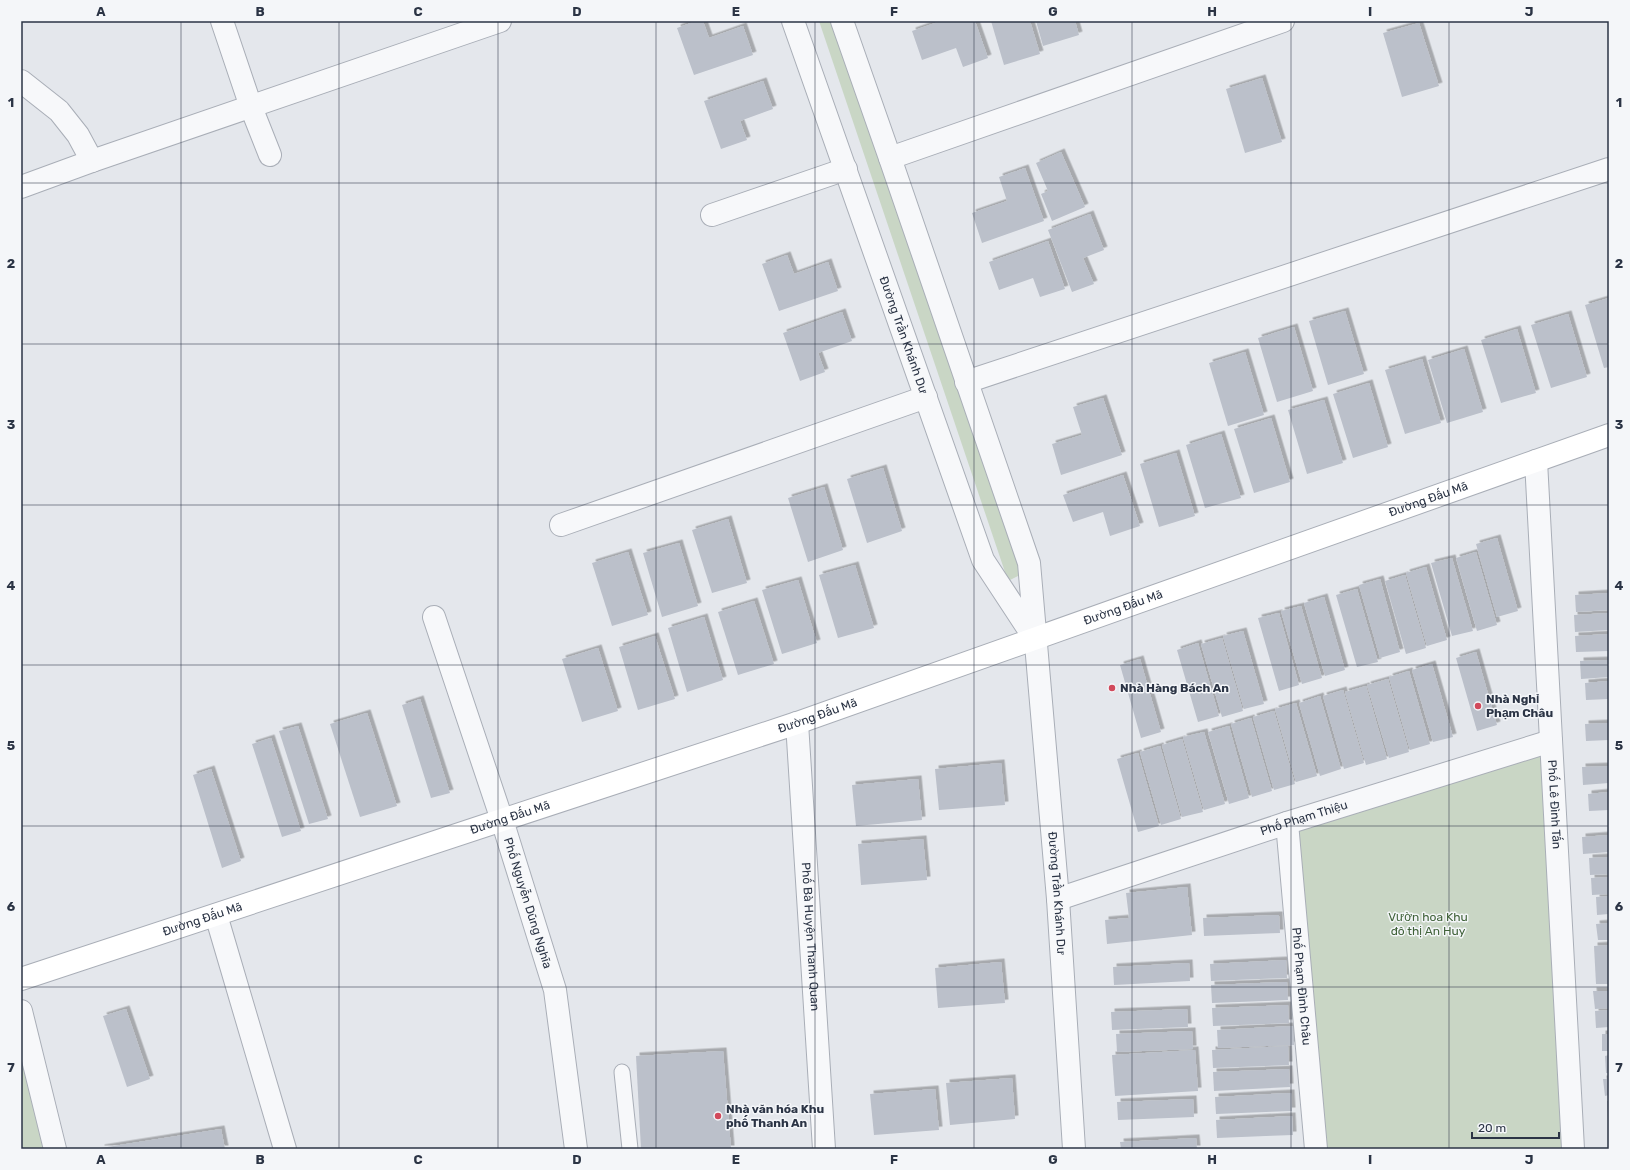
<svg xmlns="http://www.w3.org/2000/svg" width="1630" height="1170" viewBox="0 0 1630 1170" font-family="Rubik,sans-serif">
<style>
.green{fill:#c9d6c5}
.building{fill:#bbc0ca;filter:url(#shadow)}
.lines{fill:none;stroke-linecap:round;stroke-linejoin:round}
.lane-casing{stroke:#a9aeb7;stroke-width:17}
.street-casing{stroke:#a9aeb7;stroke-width:24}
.secondary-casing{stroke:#a9aeb7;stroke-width:24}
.lane{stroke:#f7f8fa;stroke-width:15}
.street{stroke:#f7f8fa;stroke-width:22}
.secondary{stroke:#fff;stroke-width:22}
.grid{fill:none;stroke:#2b3445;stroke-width:1;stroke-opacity:0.55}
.poi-dot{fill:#d1495b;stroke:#f4f6f9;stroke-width:1.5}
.labels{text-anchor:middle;stroke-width:3;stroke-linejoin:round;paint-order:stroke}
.street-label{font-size:12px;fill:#2b3445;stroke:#f4f6f9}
.poi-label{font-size:12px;font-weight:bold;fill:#2b3445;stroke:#f4f6f9;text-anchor:start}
.park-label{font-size:12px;fill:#3f6138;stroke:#f4f6f9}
.neatline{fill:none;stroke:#2b3445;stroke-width:1.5}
.grid-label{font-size:13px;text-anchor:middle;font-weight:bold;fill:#2b3445}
</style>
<defs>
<filter id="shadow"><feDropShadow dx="3.5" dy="-3.5" stdDeviation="0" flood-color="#0004"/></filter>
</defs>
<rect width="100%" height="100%" fill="#e4e7ec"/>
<g class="green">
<path d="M819,21H835L1021,570L1020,575L1010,580L1006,575Z"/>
<path d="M1551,741L1573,1149H1316L1287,823Z"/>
<path d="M21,1055L50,1149H21Z"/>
</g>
<g class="building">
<path d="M696,21H703L709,38L743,26L753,55L694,75L677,28Z"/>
<path d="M941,21H975L988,58L963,67L956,48L922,60L912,31Z"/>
<path d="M991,21H1030L1040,54L1004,65Z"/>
<path d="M1036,21H1075L1079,35L1043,46Z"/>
<path d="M1419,23L1439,86L1402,97L1383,33Z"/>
<path d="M1262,78L1282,142L1245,153L1226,89Z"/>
<path d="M763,81L773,109L740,121L747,140L721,149L704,101Z"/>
<path d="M1061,152L1085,207L1052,221L1041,194L1048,191L1036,163Z"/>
<path d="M1025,168L1044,221L982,243L972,213L1007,201L999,177Z"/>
<path d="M1090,214L1104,250L1083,258L1094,284L1072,292L1048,230Z"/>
<path d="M1048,241L1065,289L1040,297L1033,278L999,290L989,262Z"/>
<path d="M787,255L794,274L828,262L838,291L779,311L762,264Z"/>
<path d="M1609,298V367L1604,368L1585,305Z"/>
<path d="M1345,311L1364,374L1328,385L1309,321Z"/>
<path d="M842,312L852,341L818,353L825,372L800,381L783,333Z"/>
<path d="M1568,314L1587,377L1551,388L1531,325Z"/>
<path d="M1294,327L1313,391L1277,402L1258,338Z"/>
<path d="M1517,329L1536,393L1501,403L1481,340Z"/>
<path d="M1464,349L1483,412L1447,423L1428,360Z"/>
<path d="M1245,352L1264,415L1228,426L1209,363Z"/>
<path d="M1422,359L1441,423L1405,434L1385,370Z"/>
<path d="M1369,383L1388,447L1353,458L1333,394Z"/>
<path d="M1103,398L1122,455L1061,475L1052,444L1082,435L1073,407Z"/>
<path d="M1324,400L1343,463L1307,474L1288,410Z"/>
<path d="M1271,418L1290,482L1254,493L1234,429Z"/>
<path d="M1221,434L1241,498L1205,508L1186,445Z"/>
<path d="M1176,453L1195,516L1159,527L1140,464Z"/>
<path d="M883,468L902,531L867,543L847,479Z"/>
<path d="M1123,475L1140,526L1110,536L1103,512L1073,522L1063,495Z"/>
<path d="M824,487L843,550L808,562L788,498Z"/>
<path d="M728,519L747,583L712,593L692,530Z"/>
<path d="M1497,538L1518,611L1497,617L1476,544Z"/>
<path d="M679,543L698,606L662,617L643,553Z"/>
<path d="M628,552L648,615L612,626L592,563Z"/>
<path d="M1476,552L1497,625L1477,631L1456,558Z"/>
<path d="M1452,558L1473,631L1452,636L1431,563Z"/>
<path d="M855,565L874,628L838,638L819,575Z"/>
<path d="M1426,567L1447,640L1427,646L1406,573Z"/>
<path d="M1405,575L1426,648L1406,654L1385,581Z"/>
<path d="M1380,579L1400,652L1380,658L1359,585Z"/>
<path d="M798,580L817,643L782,654L762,590Z"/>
<path d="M1357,589L1378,662L1357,667L1336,595Z"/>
<path d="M1609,593V610L1576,612L1575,595Z"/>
<path d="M1324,597L1345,670L1325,676L1304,603Z"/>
<path d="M754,601L774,664L738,675L718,612Z"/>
<path d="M1301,606L1322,678L1302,684L1281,611Z"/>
<path d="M1279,613L1299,685L1279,691L1258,618Z"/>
<path d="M1609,613V630L1575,632L1574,615Z"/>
<path d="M704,617L723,680L687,692L668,628Z"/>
<path d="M1243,631L1264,704L1244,709L1223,636Z"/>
<path d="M1609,634V651L1576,652L1575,636Z"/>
<path d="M655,636L675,699L638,710L619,647Z"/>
<path d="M1222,638L1243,711L1222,717L1201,644Z"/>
<path d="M1198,643L1219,716L1198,722L1177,650Z"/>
<path d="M598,648L618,711L582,722L562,659Z"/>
<path d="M1476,652L1497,725L1477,731L1456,658Z"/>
<path d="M1140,659L1161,732L1141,738L1120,665Z"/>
<path d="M1609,660V677L1581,679L1580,661Z"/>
<path d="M1432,664L1453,737L1433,742L1412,670Z"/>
<path d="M1409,671L1430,744L1410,750L1389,677Z"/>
<path d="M1388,679L1409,752L1389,758L1367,685Z"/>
<path d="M1609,681V699L1586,700L1585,683Z"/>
<path d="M1366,686L1387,759L1366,765L1345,692Z"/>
<path d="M1343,690L1364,763L1344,769L1323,696Z"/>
<path d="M1320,696L1341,769L1320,776L1299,703Z"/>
<path d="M420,699L450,793L431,798L402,705Z"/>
<path d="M1296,703L1317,776L1296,782L1275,709Z"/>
<path d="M1274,711L1295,784L1274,790L1253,717Z"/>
<path d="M367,713L397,806L360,817L330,724Z"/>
<path d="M1251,718L1272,791L1252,797L1231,724Z"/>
<path d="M1609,723V740L1586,741L1585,724Z"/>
<path d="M298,726L328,819L309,824L279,731Z"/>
<path d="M1229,726L1249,798L1229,804L1208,732Z"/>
<path d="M1204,732L1225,804L1204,810L1183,737Z"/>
<path d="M271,738L301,831L282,837L252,744Z"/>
<path d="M1182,739L1203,812L1182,817L1162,745Z"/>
<path d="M1160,746L1181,819L1161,825L1140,752Z"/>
<path d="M1138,753L1159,826L1138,832L1117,759Z"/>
<path d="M1001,763L1005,805L939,810L935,769Z"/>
<path d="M1609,766V783L1583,785L1582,767Z"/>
<path d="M211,769L241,861L222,868L193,775Z"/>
<path d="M918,779L922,820L856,826L852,785Z"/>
<path d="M1609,792V810L1589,811L1588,794Z"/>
<path d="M1609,835V852L1583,854L1582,837Z"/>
<path d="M923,839L927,880L861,885L858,844Z"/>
<path d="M1609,857V874L1590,875L1589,858Z"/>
<path d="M1609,877V894L1592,895L1591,878Z"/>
<path d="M1187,887L1192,935L1107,944L1105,920L1129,918L1126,893Z"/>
<path d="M1609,896V914L1597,915L1596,897Z"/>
<path d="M1279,915L1280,933L1204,936L1203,918Z"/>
<path d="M1609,923V940H1598L1596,924Z"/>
<path d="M1609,945V984H1596L1594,946Z"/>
<path d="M1286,960L1287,978L1211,981L1210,964Z"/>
<path d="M1001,962L1005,1003L938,1008L935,968Z"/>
<path d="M1189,963L1190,981L1114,985L1113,967Z"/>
<path d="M1287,982L1288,1000L1212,1003L1211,985Z"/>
<path d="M1593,991H1609V1008L1595,1009Z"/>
<path d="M1288,1005L1289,1023L1213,1026L1212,1008Z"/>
<path d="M126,1009L150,1079L127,1087L103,1016Z"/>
<path d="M1187,1009L1188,1027L1112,1030L1111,1012Z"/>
<path d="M1609,1010V1027L1596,1028L1595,1011Z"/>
<path d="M1293,1026L1294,1045L1218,1048L1217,1030Z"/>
<path d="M1192,1031L1193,1049L1117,1052L1116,1034Z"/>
<rect x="1602" y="1034" width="7" height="17"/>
<path d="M1288,1046L1289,1065L1213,1068L1212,1050Z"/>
<path d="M1195,1050L1198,1091L1115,1096L1112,1055Z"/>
<path d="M723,1051L731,1149H641L636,1056Z"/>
<path d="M1609,1055V1073H1606L1605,1056Z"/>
<path d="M1289,1069L1290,1087L1214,1091L1213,1072Z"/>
<path d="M1012,1078L1015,1119L950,1125L946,1083Z"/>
<path d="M1603,1079H1609V1095L1605,1096Z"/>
<path d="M935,1089L939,1130L874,1135L870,1094Z"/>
<path d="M1291,1093L1292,1111L1216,1114L1215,1097Z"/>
<path d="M1193,1099L1194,1117L1118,1120L1117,1102Z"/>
<path d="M1607,1101H1609V1119H1608Z"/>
<path d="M1292,1116L1293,1135L1217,1138L1216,1120Z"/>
<path d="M221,1129L225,1149H101V1148Z"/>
<path d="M1196,1138L1197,1149H1121L1120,1142Z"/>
</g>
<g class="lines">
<defs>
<path id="lane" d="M622,1072L630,1149"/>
<g id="street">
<path d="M222,21L251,107L270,155"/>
<path id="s1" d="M793,21L983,560L1033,636"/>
<path id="s2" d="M842,21L890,158L1029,563L1058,899L1074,1149"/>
<path d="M21,81L59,111L78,135L92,161"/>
<path d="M890,158L1283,21"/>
<path d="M21,187L92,161L500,21"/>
<path d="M712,215L846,169"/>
<path d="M966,382L1609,169"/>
<path id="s3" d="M1536,461L1573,1149"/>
<path d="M561,525L926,397"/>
<path id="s4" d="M434,617L502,820L555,990L576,1149"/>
<path id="s5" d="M797,723L824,1149"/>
<path id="s6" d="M1287,823L1316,1149"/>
<path id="s7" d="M1058,899L1287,823L1551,741"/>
<path d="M216,915L285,1149"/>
<path d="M21,1011L55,1149"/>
</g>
<g id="secondary">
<path id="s8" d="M21,979L502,820L797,723L1609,435"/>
</g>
</defs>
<use href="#lane" class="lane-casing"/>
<use href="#street" class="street-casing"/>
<use href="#secondary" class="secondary-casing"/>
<use href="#lane" class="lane"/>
<use href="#street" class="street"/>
<use href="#secondary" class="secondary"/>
</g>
<path class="grid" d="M181,21V1149M339,21V1149M498,21V1149M656,21V1149M815,21V1149M974,21V1149M1132,21V1149M1291,21V1149M1449,21V1149M21,183H1609M21,344H1609M21,505H1609M21,665H1609M21,826H1609M21,987H1609"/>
<g class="poi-dot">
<circle cx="1112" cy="688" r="4"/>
<circle cx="1478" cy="706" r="4"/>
<circle cx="718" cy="1116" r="4"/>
</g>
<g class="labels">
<g class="street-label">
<text dy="4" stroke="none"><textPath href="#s1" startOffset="333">Đường Trần Khánh Dư</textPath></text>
<text dy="4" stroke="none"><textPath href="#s8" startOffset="1487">Đường Đấu Mã</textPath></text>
<text dy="4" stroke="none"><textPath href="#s8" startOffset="1163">Đường Đấu Mã</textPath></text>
<text dy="4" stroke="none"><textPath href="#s8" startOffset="839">Đường Đấu Mã</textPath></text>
<text dy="4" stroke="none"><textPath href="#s3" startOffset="344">Phố Lê Đình Tấn</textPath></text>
<text dy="4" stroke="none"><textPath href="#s8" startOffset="515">Đường Đấu Mã</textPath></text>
<text dy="4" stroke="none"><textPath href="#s7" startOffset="259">Phố Phạm Thiệu</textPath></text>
<text dy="4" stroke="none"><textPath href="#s2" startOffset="905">Đường Trần Khánh Dư</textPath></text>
<text dy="4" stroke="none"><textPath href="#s4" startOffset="301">Phố Nguyễn Dũng Nghĩa</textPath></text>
<text dy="4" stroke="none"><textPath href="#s8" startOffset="191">Đường Đấu Mã</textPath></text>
<text dy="4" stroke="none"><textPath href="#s5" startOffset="214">Phố Bà Huyện Thanh Quan</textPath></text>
<text dy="4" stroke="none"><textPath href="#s6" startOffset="164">Phố Phạm Đình Châu</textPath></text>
</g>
<g class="poi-label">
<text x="1120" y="692">Nhà Hàng Bách An</text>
<text x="1486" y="703">Nhà Nghỉ<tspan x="1486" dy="14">Phạm Châu</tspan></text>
<text x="726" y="1113">Nhà văn hóa Khu<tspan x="726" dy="14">phố Thanh An</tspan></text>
</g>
<g class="park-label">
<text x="1428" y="921">Vườn hoa Khu<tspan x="1428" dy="14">đô thị An Huy</tspan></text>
</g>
</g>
<rect width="1630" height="1170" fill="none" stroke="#f4f6f9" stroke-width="44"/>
<path d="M1472 1132v6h87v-6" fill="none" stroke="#2b3445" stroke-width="2"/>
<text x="1478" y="1132" font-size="12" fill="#2b3445" stroke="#f4f6f9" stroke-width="3" paint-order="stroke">20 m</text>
<rect x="22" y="22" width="1586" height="1126" class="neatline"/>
<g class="grid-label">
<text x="101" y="16">A</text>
<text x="260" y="16">B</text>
<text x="418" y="16">C</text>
<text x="577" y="16">D</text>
<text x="736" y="16">E</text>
<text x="894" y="16">F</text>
<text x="1053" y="16">G</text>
<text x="1212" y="16">H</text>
<text x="1370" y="16">I</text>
<text x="1529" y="16">J</text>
<text x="11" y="107">1</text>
<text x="1619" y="107">1</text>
<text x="11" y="268">2</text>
<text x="1619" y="268">2</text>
<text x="11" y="429">3</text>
<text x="1619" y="429">3</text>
<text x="11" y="590">4</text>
<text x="1619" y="590">4</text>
<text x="11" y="750">5</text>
<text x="1619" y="750">5</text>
<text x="11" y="911">6</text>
<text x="1619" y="911">6</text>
<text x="11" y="1072">7</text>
<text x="1619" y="1072">7</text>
<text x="101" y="1164">A</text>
<text x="260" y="1164">B</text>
<text x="418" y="1164">C</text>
<text x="577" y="1164">D</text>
<text x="736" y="1164">E</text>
<text x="894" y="1164">F</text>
<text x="1053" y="1164">G</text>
<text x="1212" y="1164">H</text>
<text x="1370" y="1164">I</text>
<text x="1529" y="1164">J</text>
</g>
</svg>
